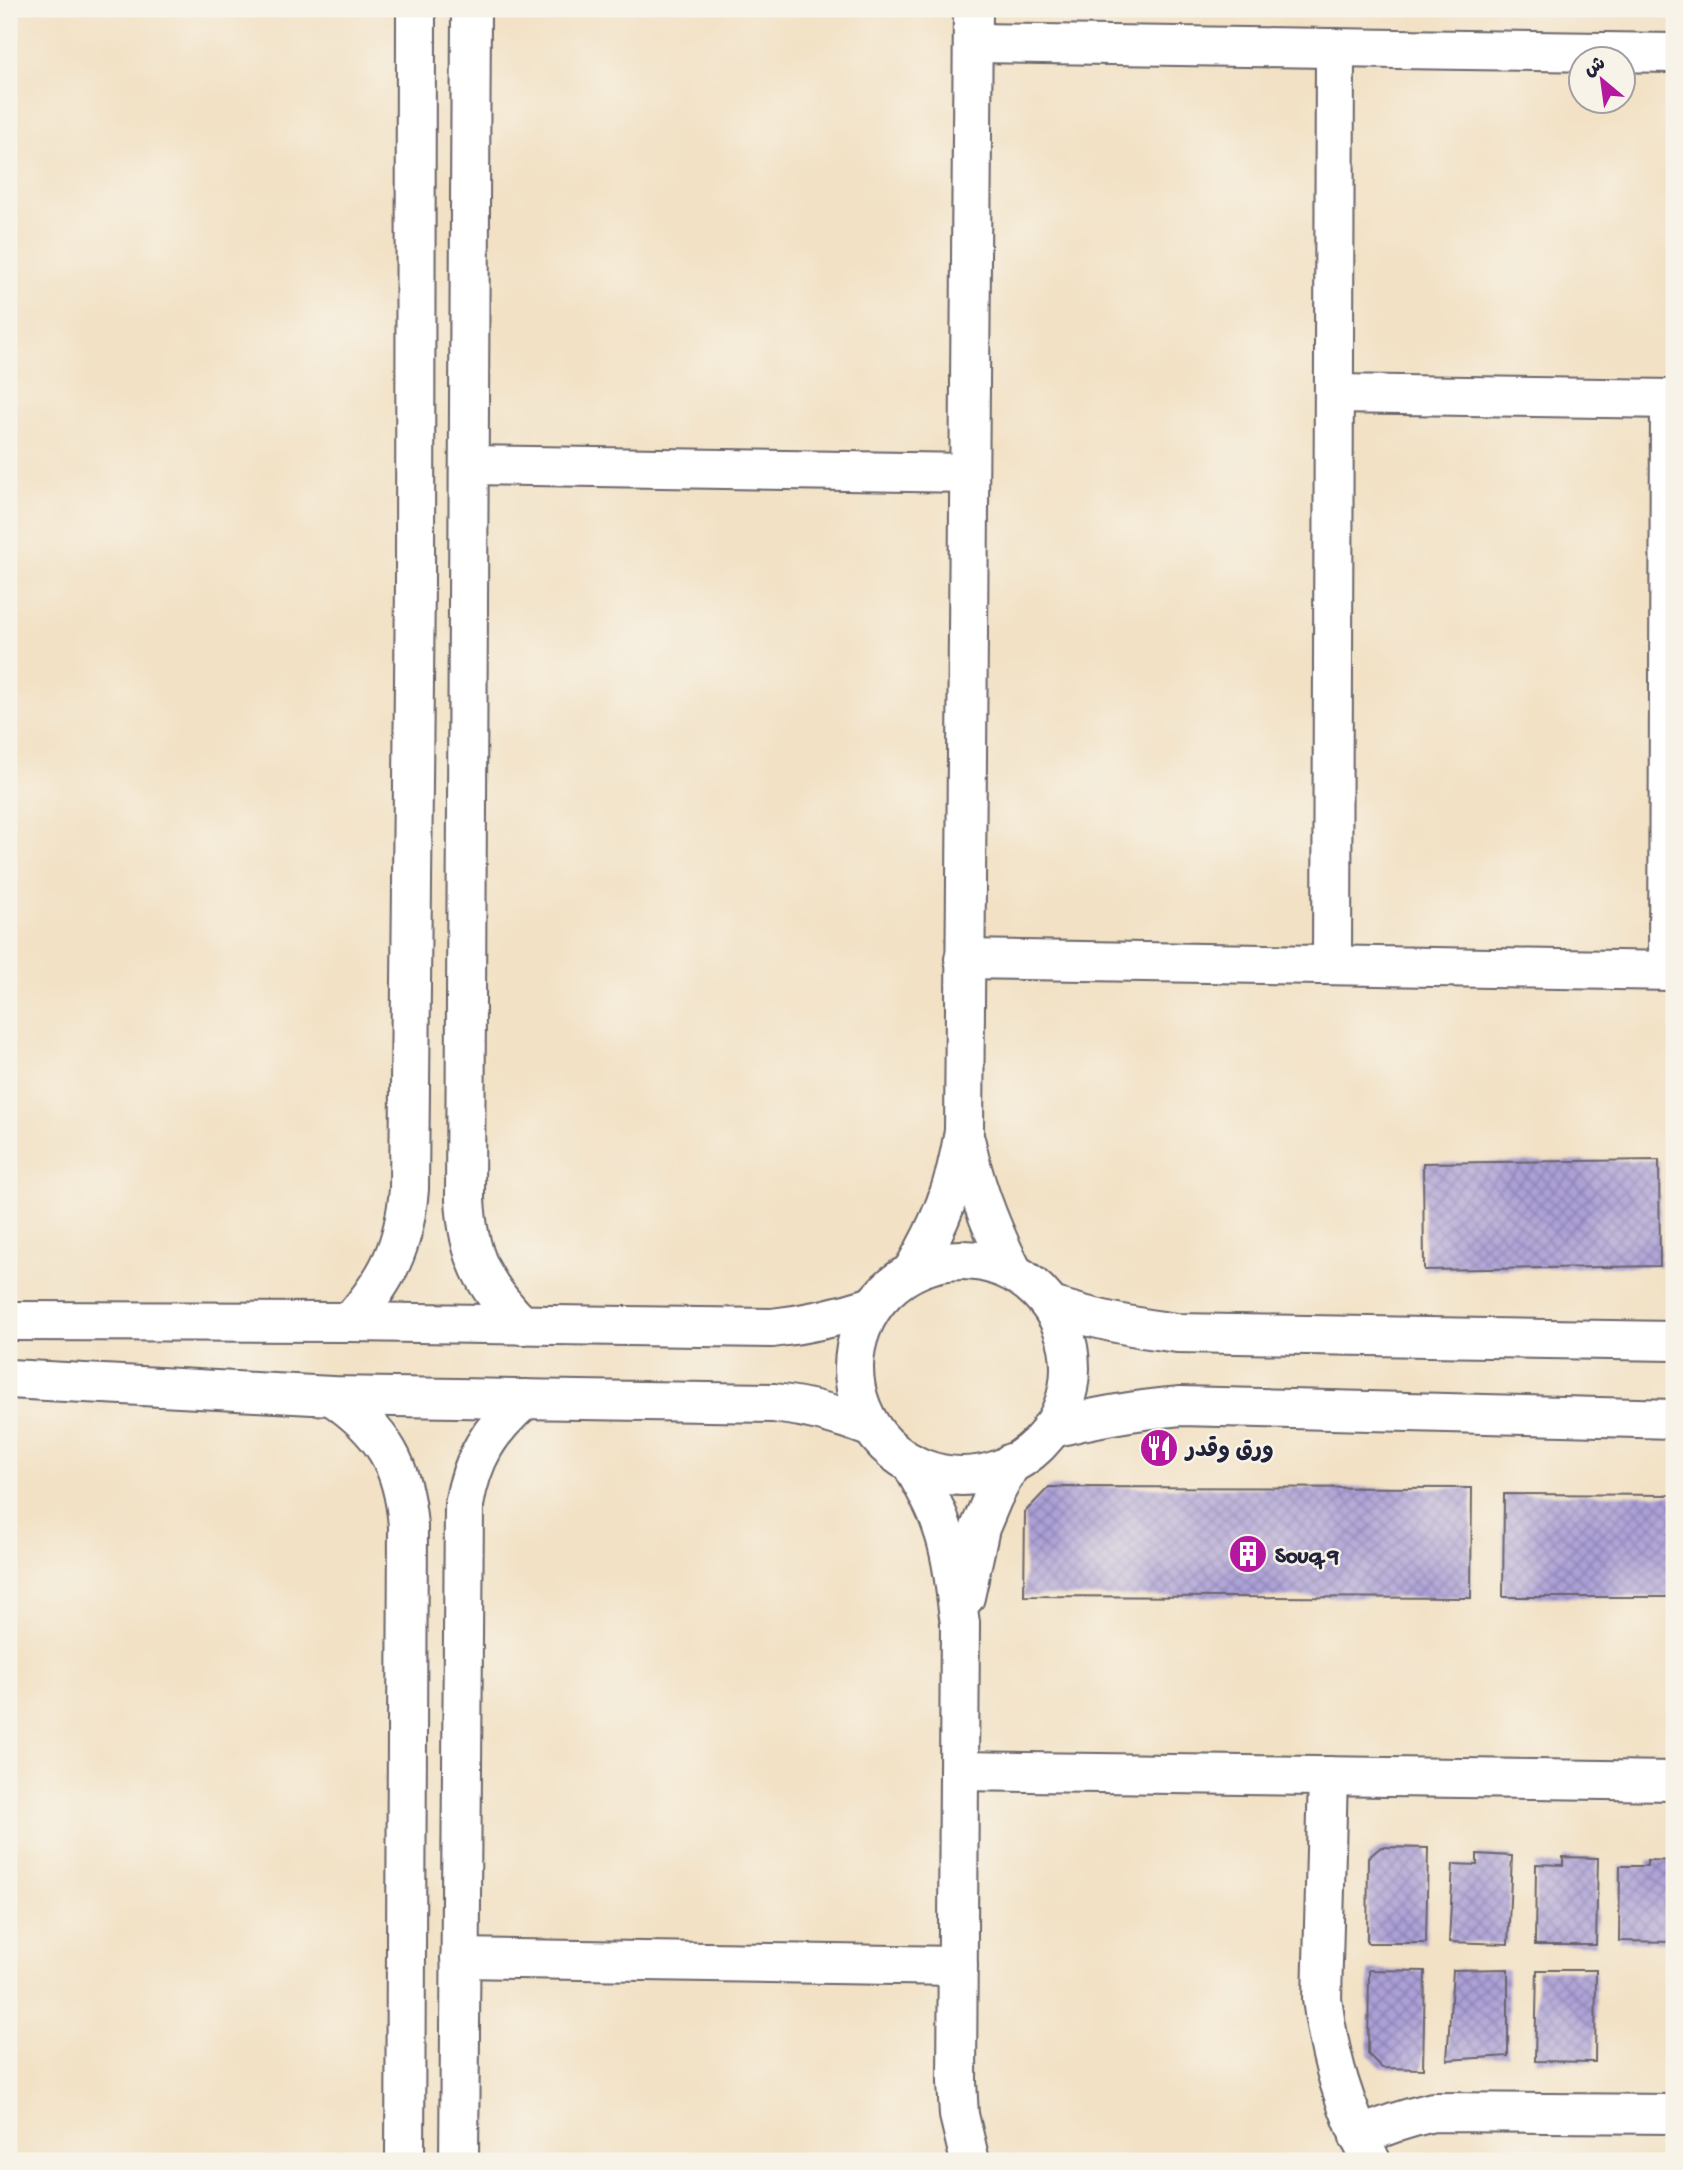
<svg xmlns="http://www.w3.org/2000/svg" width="1683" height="2170" viewBox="0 0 1683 2170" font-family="'Gochi Hand','Playpen Sans Arabic',sans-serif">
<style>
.building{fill:url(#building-cross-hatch)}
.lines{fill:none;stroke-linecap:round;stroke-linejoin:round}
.minor-casing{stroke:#6b656b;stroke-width:42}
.minor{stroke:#fff;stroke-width:38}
.labels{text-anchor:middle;stroke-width:5;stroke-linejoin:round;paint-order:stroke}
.poi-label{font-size:23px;font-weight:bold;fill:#22223b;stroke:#f7f3e8;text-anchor:start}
</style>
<defs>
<pattern id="building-cross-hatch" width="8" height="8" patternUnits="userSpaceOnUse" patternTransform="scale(1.75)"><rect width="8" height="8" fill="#aca0d7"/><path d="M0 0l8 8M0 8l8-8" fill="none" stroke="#8c82b0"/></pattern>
</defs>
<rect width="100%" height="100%" fill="#f7f3e8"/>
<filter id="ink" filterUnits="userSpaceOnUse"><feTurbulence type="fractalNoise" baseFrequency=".0143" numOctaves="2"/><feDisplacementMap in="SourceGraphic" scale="14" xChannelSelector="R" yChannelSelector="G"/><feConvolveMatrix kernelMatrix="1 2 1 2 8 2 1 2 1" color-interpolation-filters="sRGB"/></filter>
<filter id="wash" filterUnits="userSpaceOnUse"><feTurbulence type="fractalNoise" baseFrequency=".00686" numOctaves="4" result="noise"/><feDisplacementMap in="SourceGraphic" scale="28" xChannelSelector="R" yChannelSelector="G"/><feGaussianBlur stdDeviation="1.57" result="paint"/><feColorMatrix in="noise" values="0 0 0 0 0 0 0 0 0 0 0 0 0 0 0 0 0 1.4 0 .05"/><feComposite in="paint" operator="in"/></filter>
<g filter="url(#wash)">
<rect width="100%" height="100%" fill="#f2e1c4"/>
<g id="blocks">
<g class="building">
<path d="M1659,1160L1660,1266L1424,1270L1423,1163Z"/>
<path d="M1049,1487L1472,1488L1471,1598L1024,1596L1025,1512Z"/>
<path d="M1504,1494L1674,1495V1597H1503Z"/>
<path d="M1381,1847L1428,1848L1426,1943H1367L1368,1858Z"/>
<path d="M1477,1854L1512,1856L1508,1944L1449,1942L1453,1864L1477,1865Z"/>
<path d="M1563,1857L1598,1858L1596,1945H1535L1536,1864L1563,1865Z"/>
<path d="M1647,1860L1674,1861V1942L1619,1941L1620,1866H1647Z"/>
<path d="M1508,1969V2056L1447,2060L1453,1970Z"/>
<path d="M1369,1970L1425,1971L1423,2069L1382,2068L1368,2054Z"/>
<path d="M1537,1970H1596L1595,2062L1535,2061Z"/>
</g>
</g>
</g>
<g filter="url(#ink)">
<use href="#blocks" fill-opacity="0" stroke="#6b656b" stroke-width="2"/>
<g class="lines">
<defs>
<g id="minor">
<path d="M471,9L465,1199C468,1256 483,1285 522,1325"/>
<path d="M973,43L1674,53"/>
<path d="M1334,394L1674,399"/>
<path d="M469,465L969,473"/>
<path d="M964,959L1674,971"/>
<path d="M1332,965L1335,48"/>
<path d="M1668,971L1670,399"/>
<path d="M966,1143C975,1189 992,1230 1013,1272"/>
<circle cx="962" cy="1368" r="108"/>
<path d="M912,1272C941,1223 955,1187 964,1131L973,9"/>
<path d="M1051,1306C1093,1319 1134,1328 1177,1333L1674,1341"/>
<path d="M9,1321L350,1322L772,1328C807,1324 839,1317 873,1306"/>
<path d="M350,1322C388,1279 404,1247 409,1189L415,580L416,9"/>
<path d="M9,1379L332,1396L774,1403C809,1407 840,1415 872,1428"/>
<path d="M332,1396C383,1431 403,1464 408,1526L405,2161"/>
<path d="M1050,1429C1096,1416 1134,1410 1181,1406L1674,1419"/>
<path d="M911,1463C922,1484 935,1504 942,1527C953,1557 955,1591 960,1623L957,2082L959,2115L970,2161"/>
<path d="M965,1597L980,1528L993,1497L1011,1463"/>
<path d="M959,1771L1674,1781"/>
<path d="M1328,1776L1322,1999C1330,2061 1344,2105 1371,2161"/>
<path d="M460,1958L958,1966"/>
<path d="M1359,2137C1384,2125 1407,2118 1433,2112L1674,2114"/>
<path d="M459,2161L464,1505C472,1458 489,1430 525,1399"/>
</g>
</defs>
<use href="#minor" class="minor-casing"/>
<use href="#minor" class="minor"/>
</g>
</g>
<defs>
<symbol id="restaurant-disc" viewBox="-11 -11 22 22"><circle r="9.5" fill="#b5179e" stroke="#f7f3e8"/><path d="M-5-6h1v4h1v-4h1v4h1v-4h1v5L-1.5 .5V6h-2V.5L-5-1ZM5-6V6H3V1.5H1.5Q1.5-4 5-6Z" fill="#fff"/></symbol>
<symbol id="building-disc" viewBox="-11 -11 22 22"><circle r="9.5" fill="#b5179e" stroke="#f7f3e8"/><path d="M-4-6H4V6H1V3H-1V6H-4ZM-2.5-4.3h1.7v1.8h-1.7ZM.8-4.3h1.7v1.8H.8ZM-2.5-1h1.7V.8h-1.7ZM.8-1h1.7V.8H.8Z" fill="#fff"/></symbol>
</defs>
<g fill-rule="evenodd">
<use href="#restaurant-disc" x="1137" y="1426" width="44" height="44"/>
<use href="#building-disc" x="1226" y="1532" width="44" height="44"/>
</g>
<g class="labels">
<g class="poi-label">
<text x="1186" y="1456">ورق وقدر</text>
<text x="1275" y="1562">Souq 9</text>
</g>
</g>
<rect width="1683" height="2170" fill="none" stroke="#f7f3e8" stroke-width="35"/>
<g transform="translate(1602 80) rotate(331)"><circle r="33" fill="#f7f3e8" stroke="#a29fa3" stroke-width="2"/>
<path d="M0-5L12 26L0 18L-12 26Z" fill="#b5179e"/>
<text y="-10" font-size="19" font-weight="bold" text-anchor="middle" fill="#22223b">ش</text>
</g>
</svg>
